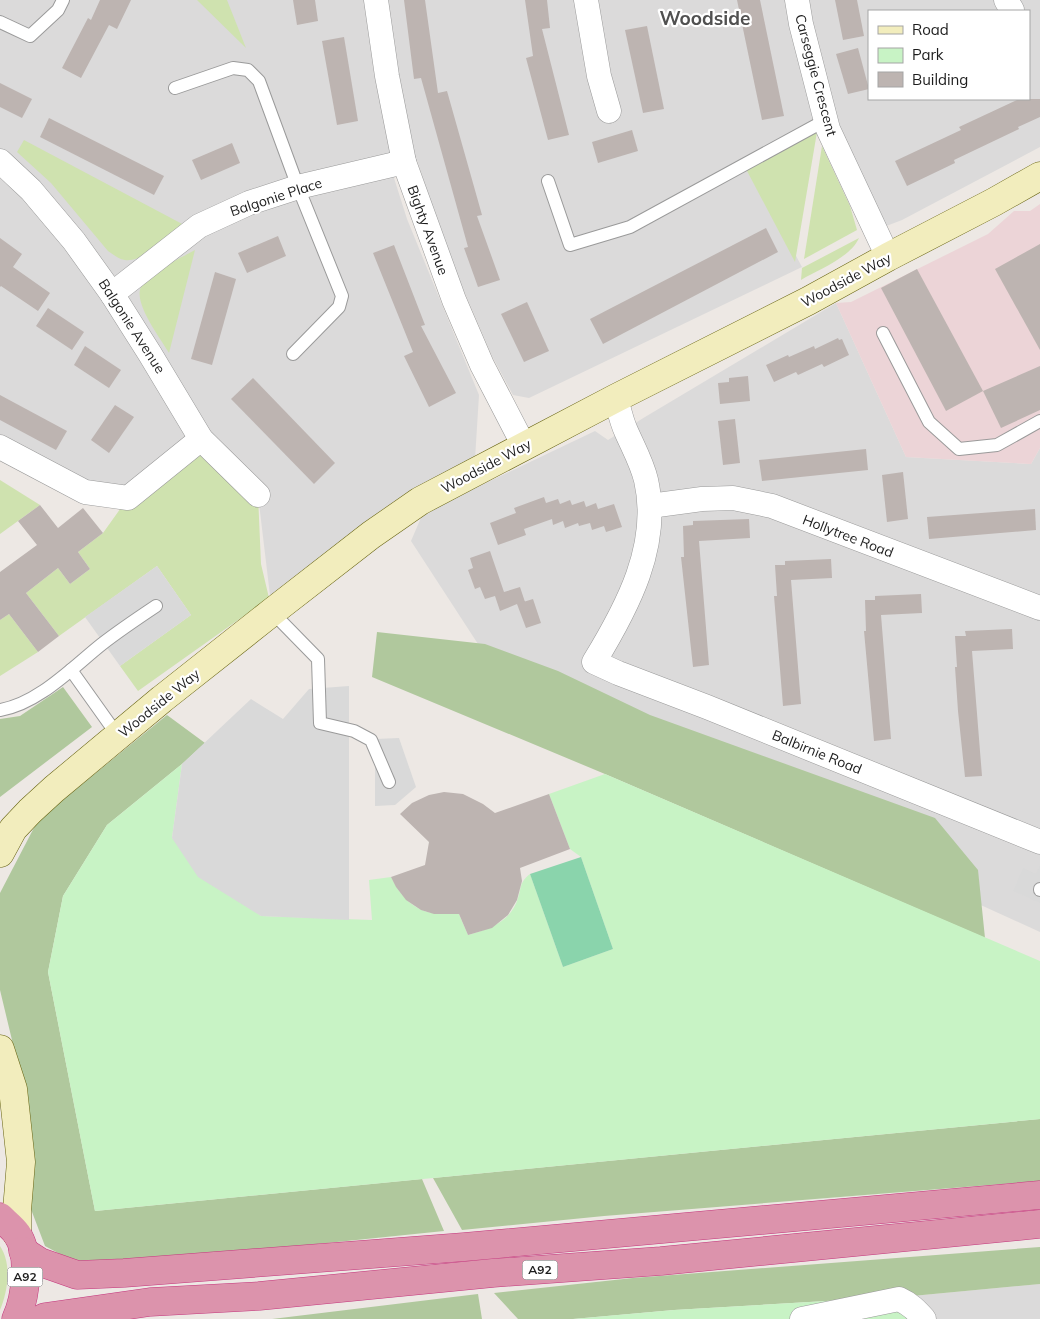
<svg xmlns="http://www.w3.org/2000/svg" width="1040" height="1319" viewBox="0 0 1040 1319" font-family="Mulish,sans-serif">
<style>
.residential{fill:#dbdada;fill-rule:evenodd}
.commercial{fill:#ecd4d7}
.grass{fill:#cfe2af}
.forest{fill:#b0c89d}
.park{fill:#c8f3c5}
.pitch{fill:#8ad4ac}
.parking{fill:#d9d9d9}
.building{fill:#bdb4b1}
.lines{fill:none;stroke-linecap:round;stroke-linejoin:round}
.lane-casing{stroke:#9a9a9a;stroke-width:14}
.street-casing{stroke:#9a9a9a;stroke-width:25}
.secondary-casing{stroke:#676311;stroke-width:29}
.highway-casing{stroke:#c4377d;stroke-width:29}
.lane{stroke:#fff;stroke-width:12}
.street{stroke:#fff;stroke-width:24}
.secondary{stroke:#f2edbd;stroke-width:28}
.highway{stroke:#dc93ac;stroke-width:28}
.labels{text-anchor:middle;stroke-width:4.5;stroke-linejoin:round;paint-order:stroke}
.shield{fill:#fff;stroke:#616161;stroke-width:1}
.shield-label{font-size:12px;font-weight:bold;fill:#1d1d1d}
.street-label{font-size:14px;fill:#1d1d1d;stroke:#fff}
.district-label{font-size:19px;font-weight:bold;fill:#505050;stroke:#fff}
</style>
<rect width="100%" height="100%" fill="#ede8e4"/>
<g class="residential">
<path d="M0,0H1040V147L902,220L876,230L827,129L750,170L802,267L529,398L513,395L492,356L448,254L417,160L404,162L394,178L407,219L479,395L475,459L272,612L258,495L128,498L0,447ZM869,11H1029V99H869Z"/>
<path d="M836,303L906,457L1031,464L1040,448V932L781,814L478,644L411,541L423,513L595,431L608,440L645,417Z"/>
<path d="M1040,1284V1319H918L912,1296Z"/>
</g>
<path class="commercial" d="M1040,204V448L1031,464L906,457L836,303L851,302L988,234L1014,211H1030Z"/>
<g class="grass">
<path d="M197,0H227L246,48Z"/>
<path d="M817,132L795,262L746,169Z"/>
<path d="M24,140L186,226C172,236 142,263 125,260C118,259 113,254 108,251L51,183L17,152Z"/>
<path d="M822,146L850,206L857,230L804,259Z"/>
<path d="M859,238C850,258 819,269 801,280L802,268Z"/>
<path d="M195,250L169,353C161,339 133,303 141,287C147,273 181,258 195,250Z"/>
<path d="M201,439L258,495L261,564L269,598L138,691L120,666L191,615L157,566L59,636L26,593L58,568L70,584L90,569L78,552L103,533L128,498Z"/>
<path d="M0,480L40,505L0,534Z"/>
<path d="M9,614L38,652L0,676V620Z"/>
<path d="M0,1246C12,1264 8,1291 0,1310Z"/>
</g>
<g class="forest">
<path d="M377,632L485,644L558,671L650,715L935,818L978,870L985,938L605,774L372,677Z"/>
<path d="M63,687L92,727L0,797V719L20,716Z"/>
<path d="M167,715L205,743L182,764L107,825L63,896L48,972L95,1211L422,1179L444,1231L112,1265L73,1261L45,1246L29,1204L23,1086L0,990V893L38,820Z"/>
<path d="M1040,1119V1181L604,1216L462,1230L433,1178Z"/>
<path d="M1040,1247V1284L912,1296L674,1310L573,1319H518L494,1293L633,1278Z"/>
<path d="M478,1294L482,1319H272Z"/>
</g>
<g class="park">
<path d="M182,764L172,838L261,916L372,920L369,880L391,877C405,906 426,919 458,912L468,935C489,929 511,922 518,898C522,886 519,883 530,874L563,967L613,949L581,857L570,849L549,794L605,774L1040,961V1119L95,1211L48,972L63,896L107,825Z"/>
<path d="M912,1296L918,1319H573L674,1310Z"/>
</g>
<path class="pitch" d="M581,857L613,949L563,967L530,874Z"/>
<g class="parking">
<path d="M157,566L191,615L120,666L85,617Z"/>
<path d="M349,686V920L261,916L198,877L172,838L182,764L251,699L283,719L309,689Z"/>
<path d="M399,738L416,787L395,805L375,806V739Z"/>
<path d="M1040,865V903L1013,891L1023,868L1036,874Z"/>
</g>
<g class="building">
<path d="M100,0H131L117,29L109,25L81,78L62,68L88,18L91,20Z"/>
<path d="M293,0H315L318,21L297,25Z"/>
<path d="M404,0H425L438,93L447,91L482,215L477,216L500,280L478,287L464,248L468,247L421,78L414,79Z"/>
<path d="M525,0H547L550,28L542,29L569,135L548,140L526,58L533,56Z"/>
<path d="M737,0H760L784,116L762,120Z"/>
<path d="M835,0H857L864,36L843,40Z"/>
<path d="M647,26L664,109L643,113L625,30Z"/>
<path d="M344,37L358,121L337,125L322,41Z"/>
<path d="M858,48L869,89L848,94L836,54Z"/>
<path d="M0,83L32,99L22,118L0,107Z"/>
<path d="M1019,99H1040V117L1018,127L1019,129L954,160L955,163L907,186L895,161L961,130L959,127Z"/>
<path d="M49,118L164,176L154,195L40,137Z"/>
<path d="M632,130L638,151L598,163L592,142Z"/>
<path d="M232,143L240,163L201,180L192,160Z"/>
<path d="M766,228L778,252L603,344L590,319Z"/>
<path d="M278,236L286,256L247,273L238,253Z"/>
<path d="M0,238L22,254L13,267L50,293L38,311L1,286L0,287Z"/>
<path d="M1040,244V350L995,269Z"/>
<path d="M394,245L425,325L421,326L456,393L429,407L404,356L413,352L373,253Z"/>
<path d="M917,269L983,391L946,411L881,288Z"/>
<path d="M215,272L236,279L212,365L191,359Z"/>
<path d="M527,302L549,351L524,362L501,314Z"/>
<path d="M48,308L84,332L72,350L36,326Z"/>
<path d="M838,338L839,340L842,339L849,355L824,367L822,364L798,375L796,372L774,382L766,365L788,355L789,357L814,346L815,349Z"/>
<path d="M85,346L121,370L109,388L74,365Z"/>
<path d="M1040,366V410L1001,428L983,391Z"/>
<path d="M748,376L750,401L720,404L718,383L729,382V378Z"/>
<path d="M253,378L335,463L314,484L231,399Z"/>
<path d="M0,395L67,431L56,450L0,420Z"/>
<path d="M115,405L134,417L109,453L91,440Z"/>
<path d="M735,419L740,463L723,465L718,421Z"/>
<path d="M866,449L868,470L762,481L759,460Z"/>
<path d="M903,472L908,519L887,522L882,475Z"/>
<path d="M544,497L546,503L558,499L560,504L570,500L572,505L584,501L586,507L596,503L598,509L614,504L622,527L606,532L604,526L592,530L590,523L579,526L578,523L565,528L563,521L553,525L552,519L524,529L526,535L498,545L490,523L516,513L514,508Z"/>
<path d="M40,505L58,528L83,508L103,533L78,552L90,569L70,584L58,568L26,593L59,636L38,652L9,614L0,620V572L37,545L18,521Z"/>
<path d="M1035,509L1036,530L929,539L927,517Z"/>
<path d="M749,519L750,538L699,541L709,665L693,667L681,557H684L683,526L693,525V521Z"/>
<path d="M490,551L504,592L520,587L525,602L520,603L533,599L541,623L526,628L517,604L500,611L495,596L485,599L480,587L475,589L468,570L473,568L470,558Z"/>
<path d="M831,559L832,578L791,580L801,704L783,706L774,596H777L775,565H785V561Z"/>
<path d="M921,594L922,613L881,615L891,739L874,741L864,631H866L865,600H875V596Z"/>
<path d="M1012,629L1013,649L972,651L982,776L965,777L958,711L955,667H957L955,636H966L965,631Z"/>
<path d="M444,792L463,794L483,804L495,813L549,794L570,849L520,868L522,881L517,900L508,915L492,928L468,935L459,914H434L421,910L406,900L396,887L391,877L425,865L429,842L400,814L412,803L429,795Z"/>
</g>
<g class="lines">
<defs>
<g id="lane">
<path d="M0,22L30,36L58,10L63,0"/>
<path d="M175,88L233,68L248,70L259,81L298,187L342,296L339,307L293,354"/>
<path d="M548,181L570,245L630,227L826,120"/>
<path d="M883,333L929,422L959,449L997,445L1040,421"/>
<path d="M272,612L318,659L320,723L354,731L371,740L389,782"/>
<path d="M71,670L118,736"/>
<path d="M0,710C38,704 73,667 102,644C120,630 138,618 156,606"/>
<path d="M1040,889V890"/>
</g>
<g id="street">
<path d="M376,0L387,76L404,162L454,300L482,365L524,446"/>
<path d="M586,0L599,76L609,111"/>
<path d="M797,0L801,24L828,129L888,257"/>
<path d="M1006,0L1012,10"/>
<path d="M0,161L31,190L74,241L112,294L150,354L201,439L258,495"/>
<path d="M112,294L199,226L249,203L298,187L404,162"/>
<path d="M616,398C619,409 621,420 626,431C633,447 642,463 646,480C661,545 627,608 594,662L618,673L707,707L1040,842"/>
<path d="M0,447L85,492L128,498L201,439"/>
<path d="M650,506L702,499L733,498L772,506L1040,608"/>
<path d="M802,1319L899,1299C910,1304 916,1310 924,1319"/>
</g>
<g id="secondary">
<path d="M0,853L13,829L30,811L54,789L162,699L272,612L371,535L420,501L616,398L808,301L888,257L994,202L1040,176"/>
<path d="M0,1049L13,1089L21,1162L17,1210V1234"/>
</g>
<g id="highway">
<path d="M0,1217C5,1222 13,1228 17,1234C31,1255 26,1297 16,1319"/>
<path d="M23,1251L40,1262L77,1275L124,1273L464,1247L1040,1195"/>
<path d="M41,1319L45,1317L150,1302L259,1296L493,1273L661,1261L1040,1224"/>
</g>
</defs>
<use href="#lane" class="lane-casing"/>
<use href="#street" class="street-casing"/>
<use href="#secondary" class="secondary-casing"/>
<use href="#highway" class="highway-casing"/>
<use href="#lane" class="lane"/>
<use href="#street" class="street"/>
<use href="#secondary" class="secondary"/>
<use href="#highway" class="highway"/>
</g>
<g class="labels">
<g class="shield">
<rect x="522.5" y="1260.5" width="35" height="19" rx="4"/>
<rect x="7.5" y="1267.5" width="35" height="19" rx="4"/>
</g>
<g class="shield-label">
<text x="540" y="1274">A92</text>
<text x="25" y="1281">A92</text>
</g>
<g class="street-label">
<text transform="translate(816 75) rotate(75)" y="5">Carseggie Crescent</text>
<text transform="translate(276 197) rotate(-18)" y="5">Balgonie Place</text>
<text transform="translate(428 230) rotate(70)" y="5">Bighty Avenue</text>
<text transform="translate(846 280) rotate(-28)" y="5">Woodside Way</text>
<text transform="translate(132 326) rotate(57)" y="5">Balgonie Avenue</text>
<text transform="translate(486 466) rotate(-28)" y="5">Woodside Way</text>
<text transform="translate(848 536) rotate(21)" y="5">Hollytree Road</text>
<text transform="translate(159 703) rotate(-39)" y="5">Woodside Way</text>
<text transform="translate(817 752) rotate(22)" y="5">Balbirnie Road</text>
</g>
<g class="district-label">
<text x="705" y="25">Woodside</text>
</g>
</g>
<rect x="868" y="10" width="162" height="90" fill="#ffffff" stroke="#a5a5a5"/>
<rect x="878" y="26" width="25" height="8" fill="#f2edbd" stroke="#a5a5a5"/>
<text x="912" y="35" font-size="15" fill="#1d1d1d">Road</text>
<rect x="878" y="48" width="25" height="15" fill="#c8f3c5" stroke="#a5a5a5"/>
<text x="912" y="60" font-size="15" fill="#1d1d1d">Park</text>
<rect x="878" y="72" width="25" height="15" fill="#bdb4b1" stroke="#a5a5a5"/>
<text x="912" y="85" font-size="15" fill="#1d1d1d">Building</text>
</svg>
